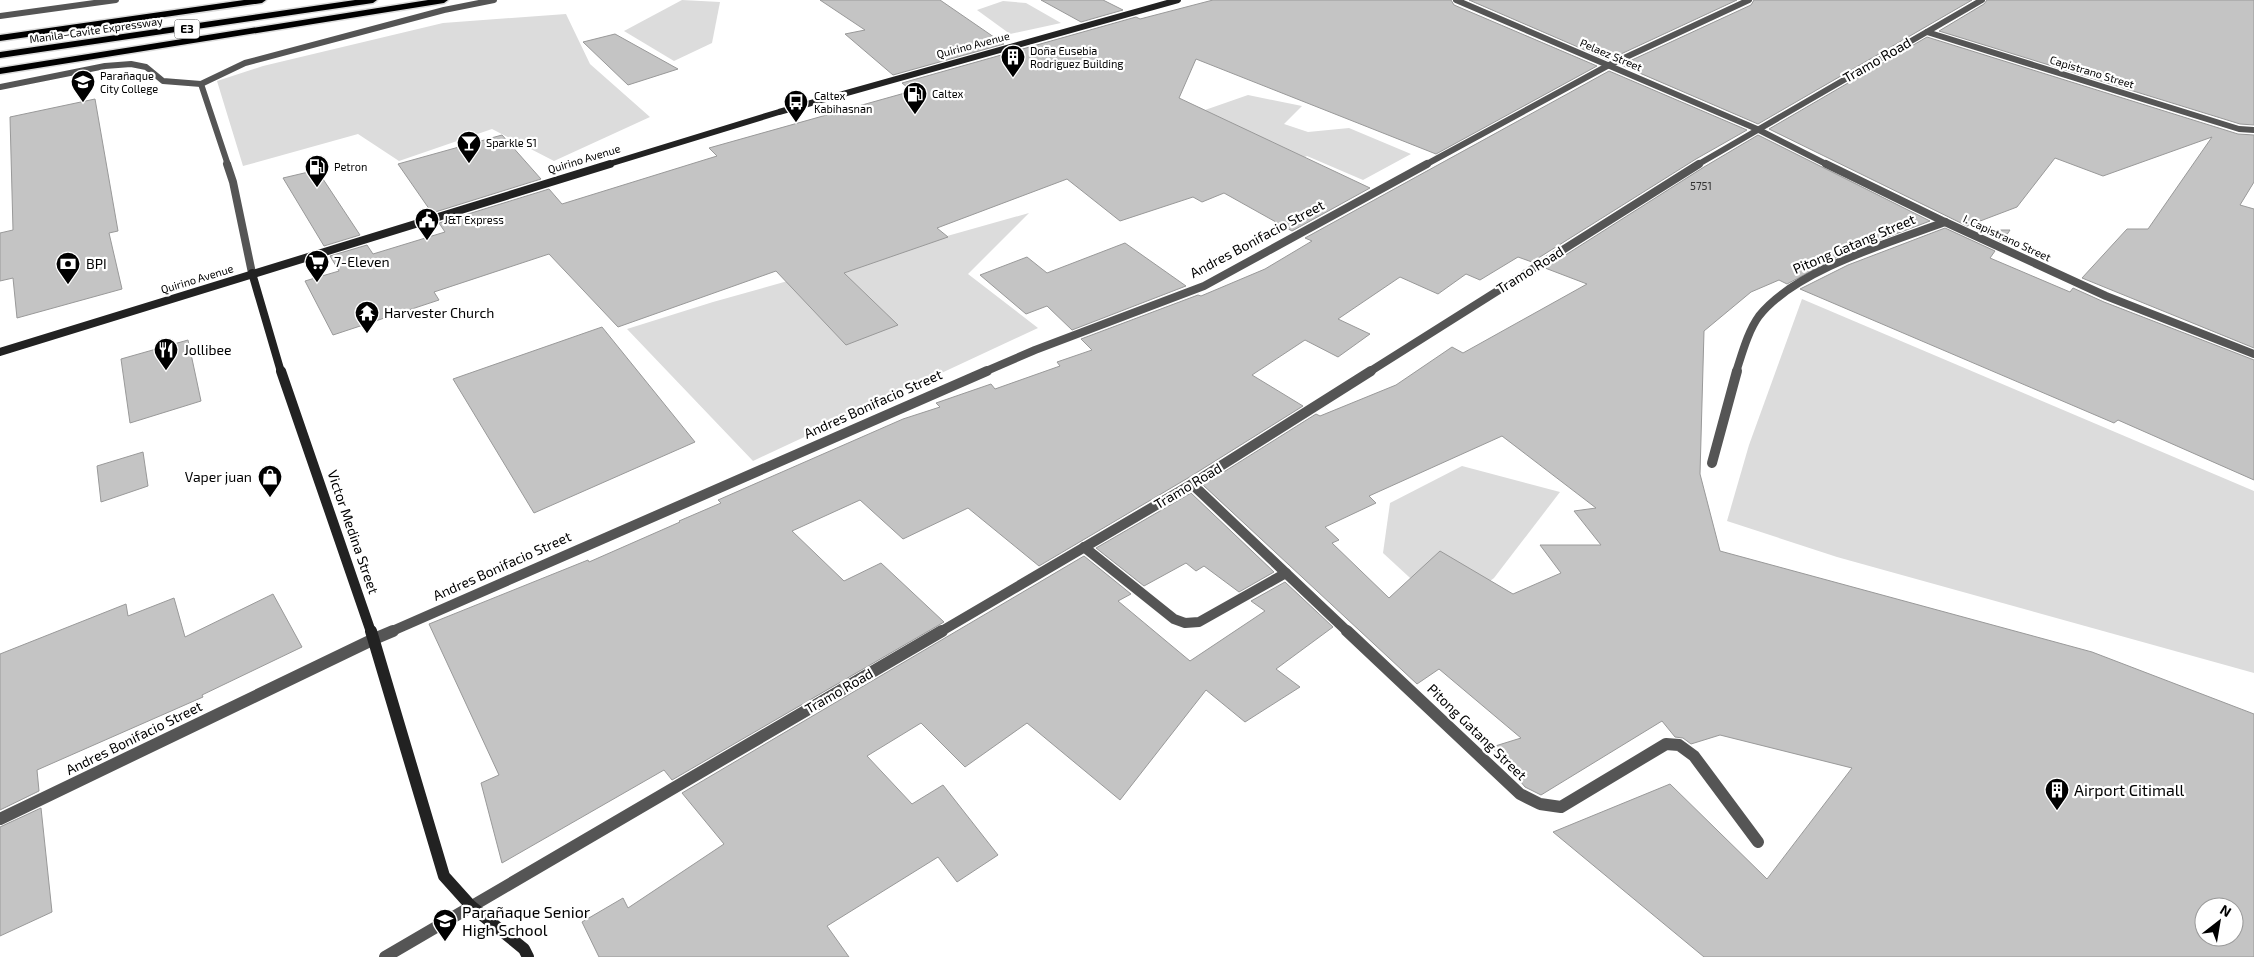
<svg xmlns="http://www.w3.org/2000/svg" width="2254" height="957" viewBox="0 0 2254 957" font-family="'Exo 2',sans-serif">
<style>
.green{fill:#dcdcdc}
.building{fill:#c4c4c4;stroke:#999;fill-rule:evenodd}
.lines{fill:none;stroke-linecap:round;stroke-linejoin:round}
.motorway-casing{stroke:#dbdbdb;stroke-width:3}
.minor-far3{stroke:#555;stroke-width:6}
.minor-far2{stroke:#555;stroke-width:8}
.minor-far1{stroke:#555;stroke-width:10}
.minor{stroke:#555;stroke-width:12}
.tertiary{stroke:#555;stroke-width:12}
.secondary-far3{stroke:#222;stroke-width:6}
.secondary-far2{stroke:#222;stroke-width:8}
.secondary-far1{stroke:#222;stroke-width:10}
.secondary{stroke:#222;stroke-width:12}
.motorway{fill:#000;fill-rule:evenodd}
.labels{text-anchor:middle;stroke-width:4.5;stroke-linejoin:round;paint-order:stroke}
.far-street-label{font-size:11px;fill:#000;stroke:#fff}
.far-poi-label{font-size:11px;fill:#000;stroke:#fff;text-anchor:start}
.number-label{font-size:11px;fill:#313131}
.shield{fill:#fff;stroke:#4c4c4c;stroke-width:1}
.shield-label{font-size:12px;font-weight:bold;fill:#000}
.street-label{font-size:14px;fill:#000;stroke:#fff}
.poi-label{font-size:14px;fill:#000;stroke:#fff;text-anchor:start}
.near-poi-label{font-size:16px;fill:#000;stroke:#fff;text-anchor:start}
</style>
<rect width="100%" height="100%" fill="#fff"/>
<g class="green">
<path d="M682,0L720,2L712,43L674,61L624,31Z"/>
<path d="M1003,1L1026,3L1061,23L1010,34L977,10Z"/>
<path d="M566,14L590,64L650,117L554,161L492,129L399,161L358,134L243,166L217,81L263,66L443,23Z"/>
<path d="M1248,95L1302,106L1284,124L1308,132L1349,128L1411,154L1363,180L1307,156L1271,173L1160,119L1199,107L1205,110Z"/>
<path d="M1029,213L968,274L1038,328L753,461L627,329L713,302Z"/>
<path d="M1802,299L2254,491V673L1837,557L1727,521L1749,445Z"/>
<path d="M1462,466L1560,492L1494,578L1447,612L1383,553L1390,503Z"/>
</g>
<g class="building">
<path d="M820,0H940L1004,44L893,75L845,34L865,30Z"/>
<path d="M1041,0H1103L1123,10L1081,22Z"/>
<path d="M1213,0H1451L1454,5L1597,66L1436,154L1196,59L1179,98L1370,188L1292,231L1224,193L1202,202L1193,197L1120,221L1067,179L937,228L948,237L844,273L898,325L846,345L776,271L618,327L549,254L434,292L439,300L333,335L305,281L339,271L330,256L367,245L373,254L445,232L439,223L549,189L562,204L717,156L709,148L912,91L902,83L1136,17L1140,19Z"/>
<path d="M1469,0H1737L1608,60Z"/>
<path d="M1754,0H1972L1758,124L1621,65L1751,5Z"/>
<path d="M1987,0H2254V125L2240,124L1939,31L1984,4Z"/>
<path d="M615,34L678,69L628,85L583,42Z"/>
<path d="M1927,37L2238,134L2254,135V182L2240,205L2254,209V348L2082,278L2127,229H2148L2212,137L2103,176L2055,158L2017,207L1967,226L1769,129Z"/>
<path d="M1609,71L1747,130L1696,159L1532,262L1518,257L1480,280L1466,274L1438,294L1400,277L1338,319L1370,334L1338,357L1305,340L1252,375L1303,406L1188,478L1039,566L968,508L903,539L860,500L792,531L844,581L881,563L944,622L672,780L664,770L502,863L481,783L499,775L429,624L588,560L589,562L680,522L679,521L721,503L718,500L903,419L940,407L936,403L991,384L995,389L1060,366L1057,362L1092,350L1081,339L1198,295L1201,296L1265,269L1312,241L1305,238Z"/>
<path d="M95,99L118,231L109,233L122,289L17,318L13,278L0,281V233L13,230L10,117Z"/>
<path d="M502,135L541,179L432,213L398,164Z"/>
<path d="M1758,135L1930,221L1843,254L1787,284L1779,280L1751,292L1704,331L1700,474L1720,551L2092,652L2254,714V957H1704L1553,832L1670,784L1767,879L1852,768L1720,735L1691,744L1683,738L1675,737L1662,721L1541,795L1525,787L1492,747L1521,738L1439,669L1417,684L1203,485L1316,414L1320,416L1396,385L1452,347L1463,353L1587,284L1545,268L1704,167ZM1502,436L1596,508L1574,511L1601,545H1540L1561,573L1513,594L1440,551L1389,598L1332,543L1339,540L1325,527L1376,503L1369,496ZM2204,907H2234V937H2204Z"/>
<path d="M317,170L360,235L324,246L283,178Z"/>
<path d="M1945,228L1995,251L1990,258L2070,292L2073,288L2104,302L2254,360V480L2118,420L2114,423L1800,289L1848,265Z"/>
<path d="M1977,230H2010L2002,242Z"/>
<path d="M1125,243L1186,286L1072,330L1047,306L1026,314L980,275L1027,257L1047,273Z"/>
<path d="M602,327L695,442L534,513L453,379Z"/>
<path d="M188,340L201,401L130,423L121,359Z"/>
<path d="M143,452L148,486L101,502L97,466Z"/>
<path d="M1191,493L1274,572L1239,592L1204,566L1196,571L1186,563L1144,586L1096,548Z"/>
<path d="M1084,556L1131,594L1118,601L1190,661L1265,611L1251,601L1285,582L1333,627L1276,669L1300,687L1245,722L1206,690L1120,800L1027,723L965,767L921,723L867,756L912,804L943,785L998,855L957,882L938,857L827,926L849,957H599L582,922L623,898L628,908L724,844L682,793Z"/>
<path d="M273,594L302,647L202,695L203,697L37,770L39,791L0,810V654L126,604L128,616L174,598L185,637Z"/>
<path d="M41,808L52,912L0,936V827Z"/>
</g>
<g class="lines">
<defs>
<g id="motorway">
<path d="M244,0H266L262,3L0,41V35Z"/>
<path d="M355,0H377L373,3L0,58V52Z"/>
<path d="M428,0H448L444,3L0,74V68Z"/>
</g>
</defs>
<use href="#motorway" class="motorway-casing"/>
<g class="minor-far3">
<path d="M1456,0L1757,129L1828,165"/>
<path d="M0,16L116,0"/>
<path d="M1927,32L2239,129L2254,130"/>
<path d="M201,84L245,63L444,10L494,0"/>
<path d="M201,84L228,165"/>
<path d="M0,87L105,66L131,64L146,67L163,81L201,84"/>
<path d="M1425,165L1609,65L1749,0"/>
<path d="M1697,165L1982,0"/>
</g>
<g class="minor-far2">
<path d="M227,164L233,182L252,273"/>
<path d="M1826,164L1945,222L2106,296L2254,354"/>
<path d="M984,372L1035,350L1204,286L1427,164"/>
<path d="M1369,372L1699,164"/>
<path d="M1736,372C1742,354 1748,331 1759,316C1795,270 1891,242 1945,222"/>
</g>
<g class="minor-far1">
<path d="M1712,463L1737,371"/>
<path d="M1192,484L1348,632"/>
<path d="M1084,547L1174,619L1185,623L1199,622L1286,573"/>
<path d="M390,632L987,371"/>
<path d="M940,632L1192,484L1371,371"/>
</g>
<g class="minor">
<path d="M1347,631L1520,794L1540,804L1561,807L1666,744L1679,745L1694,756L1758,842"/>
<path d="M374,639L393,631"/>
<path d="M385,957L942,631"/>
</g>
<path class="tertiary" d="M0,819L374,639"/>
<path class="secondary-far3" d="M606,165L779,112L1178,0"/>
<g class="secondary-far2">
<path d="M252,273L281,372"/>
<path d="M0,352L610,164"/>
</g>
<path class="secondary-far1" d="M281,371L371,632"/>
<path class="secondary" d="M371,631L444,876L471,906L524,949L528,957"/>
<use href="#motorway" class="motorway"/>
</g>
<defs>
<symbol id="building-pin" viewBox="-11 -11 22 30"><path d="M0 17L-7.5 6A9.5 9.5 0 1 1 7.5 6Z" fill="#000" stroke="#fff"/><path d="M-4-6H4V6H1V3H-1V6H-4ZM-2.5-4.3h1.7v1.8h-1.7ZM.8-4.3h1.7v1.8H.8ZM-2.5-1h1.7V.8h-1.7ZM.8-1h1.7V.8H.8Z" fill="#fff"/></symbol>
<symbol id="university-pin" viewBox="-11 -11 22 30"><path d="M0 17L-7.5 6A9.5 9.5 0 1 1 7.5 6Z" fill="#000" stroke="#fff"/><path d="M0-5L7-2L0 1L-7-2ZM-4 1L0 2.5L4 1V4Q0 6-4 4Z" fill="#fff"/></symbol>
<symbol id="fuel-pin" viewBox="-11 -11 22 30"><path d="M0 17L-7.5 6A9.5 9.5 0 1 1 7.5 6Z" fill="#000" stroke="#fff"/><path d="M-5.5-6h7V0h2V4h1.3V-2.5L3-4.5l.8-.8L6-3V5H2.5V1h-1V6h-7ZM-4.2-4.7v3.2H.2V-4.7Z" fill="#fff"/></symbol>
<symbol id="bus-pin" viewBox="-11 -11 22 30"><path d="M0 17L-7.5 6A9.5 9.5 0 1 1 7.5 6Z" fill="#000" stroke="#fff"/><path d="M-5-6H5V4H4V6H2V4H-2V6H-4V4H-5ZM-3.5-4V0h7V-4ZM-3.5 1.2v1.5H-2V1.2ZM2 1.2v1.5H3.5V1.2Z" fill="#fff"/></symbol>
<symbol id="bar-pin" viewBox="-11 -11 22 30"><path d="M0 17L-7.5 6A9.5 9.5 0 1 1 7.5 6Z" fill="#000" stroke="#fff"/><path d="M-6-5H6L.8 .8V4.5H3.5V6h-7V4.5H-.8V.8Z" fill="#fff"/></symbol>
<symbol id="civic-pin" viewBox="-11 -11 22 30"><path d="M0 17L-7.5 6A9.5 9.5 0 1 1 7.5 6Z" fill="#000" stroke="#fff"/><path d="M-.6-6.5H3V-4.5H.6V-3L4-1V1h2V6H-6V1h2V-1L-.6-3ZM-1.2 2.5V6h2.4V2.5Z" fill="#fff"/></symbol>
<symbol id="supermarket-pin" viewBox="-11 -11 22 30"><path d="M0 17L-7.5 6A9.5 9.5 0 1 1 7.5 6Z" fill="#000" stroke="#fff"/><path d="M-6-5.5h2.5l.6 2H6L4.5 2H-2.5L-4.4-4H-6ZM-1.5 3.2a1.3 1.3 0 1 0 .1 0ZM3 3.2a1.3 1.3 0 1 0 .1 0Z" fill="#fff"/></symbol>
<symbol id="bank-pin" viewBox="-11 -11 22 30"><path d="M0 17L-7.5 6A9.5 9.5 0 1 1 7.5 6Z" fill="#000" stroke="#fff"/><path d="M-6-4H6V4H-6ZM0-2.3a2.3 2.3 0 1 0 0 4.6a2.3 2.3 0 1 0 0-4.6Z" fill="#fff"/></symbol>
<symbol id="temple-pin" viewBox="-11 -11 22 30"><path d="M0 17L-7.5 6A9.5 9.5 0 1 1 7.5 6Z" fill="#000" stroke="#fff"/><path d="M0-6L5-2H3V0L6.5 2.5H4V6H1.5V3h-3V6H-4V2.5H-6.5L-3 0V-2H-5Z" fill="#fff"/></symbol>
<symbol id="restaurant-pin" viewBox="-11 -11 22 30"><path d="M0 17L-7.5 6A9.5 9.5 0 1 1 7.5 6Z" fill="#000" stroke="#fff"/><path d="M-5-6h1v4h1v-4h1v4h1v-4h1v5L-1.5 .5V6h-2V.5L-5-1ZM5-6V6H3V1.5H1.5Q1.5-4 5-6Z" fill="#fff"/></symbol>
<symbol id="shop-pin" viewBox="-11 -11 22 30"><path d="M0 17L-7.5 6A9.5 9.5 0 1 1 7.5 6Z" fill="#000" stroke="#fff"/><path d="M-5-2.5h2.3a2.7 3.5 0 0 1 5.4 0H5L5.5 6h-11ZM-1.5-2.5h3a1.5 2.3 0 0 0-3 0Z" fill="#fff"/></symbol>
<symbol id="school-pin" viewBox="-11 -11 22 30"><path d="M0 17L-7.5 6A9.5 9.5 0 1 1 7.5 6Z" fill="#000" stroke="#fff"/><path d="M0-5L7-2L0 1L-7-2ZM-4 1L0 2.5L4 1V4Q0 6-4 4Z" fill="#fff"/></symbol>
</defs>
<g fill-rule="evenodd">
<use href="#building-pin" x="999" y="43" width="28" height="38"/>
<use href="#university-pin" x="69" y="68" width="28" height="38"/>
<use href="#fuel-pin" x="901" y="80" width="28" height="38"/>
<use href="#bus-pin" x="782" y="88" width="28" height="38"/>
<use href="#bar-pin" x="455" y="129" width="28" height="38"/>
<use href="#fuel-pin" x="303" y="153" width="28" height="38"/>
<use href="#civic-pin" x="413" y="206" width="28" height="38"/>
<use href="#supermarket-pin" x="303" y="248" width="28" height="38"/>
<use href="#bank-pin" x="54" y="250" width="28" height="38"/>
<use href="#temple-pin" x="353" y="299" width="28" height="38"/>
<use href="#restaurant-pin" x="152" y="336" width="28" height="38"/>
<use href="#shop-pin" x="256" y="463" width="28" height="38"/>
<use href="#building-pin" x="2043" y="776" width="28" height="38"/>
<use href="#school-pin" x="431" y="907" width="28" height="38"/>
</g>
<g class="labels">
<g class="far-street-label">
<text transform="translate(96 30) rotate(-8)" y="4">Manila–Cavite Expressway</text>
<text transform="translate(973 45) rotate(-15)" y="4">Quirino Avenue</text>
<text transform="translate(1611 55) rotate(23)" y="4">Pelaez Street</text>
<text transform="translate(2092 72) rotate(17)" y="4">Capistrano Street</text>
<text transform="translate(584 159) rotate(-17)" y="4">Quirino Avenue</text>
<text transform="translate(2007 238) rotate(25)" y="4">I. Capistrano Street</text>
<text transform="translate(197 279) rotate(-17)" y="4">Quirino Avenue</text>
</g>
<g class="far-poi-label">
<text x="1030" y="55">Doña Eusebia<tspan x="1030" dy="13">Rodriguez Building</tspan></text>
<text x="100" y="80">Parañaque<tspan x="100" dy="13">City College</tspan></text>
<text x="932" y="98">Caltex</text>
<text x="814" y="100">Caltex<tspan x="814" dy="13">Kabihasnan</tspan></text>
<text x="486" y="147">Sparkle S1</text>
<text x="334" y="171">Petron</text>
<text x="444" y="224">J&amp;T Express</text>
</g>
<g class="number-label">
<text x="1701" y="190">5751</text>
</g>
<rect class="shield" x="174.5" y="19.5" width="25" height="19" rx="4"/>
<g class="shield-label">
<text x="187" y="33">E3</text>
</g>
<g class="street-label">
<text transform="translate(1877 60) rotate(-30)" y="5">Tramo Road</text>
<text transform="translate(1257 239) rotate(-28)" y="5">Andres Bonifacio Street</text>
<text transform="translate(1854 244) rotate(-23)" y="5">Pitong Gatang Street</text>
<text transform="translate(1530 270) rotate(-32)" y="5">Tramo Road</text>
<text transform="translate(873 404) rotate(-24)" y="5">Andres Bonifacio Street</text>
<text transform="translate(1188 486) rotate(-31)" y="5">Tramo Road</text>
<text transform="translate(353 532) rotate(71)" y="5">Victor Medina Street</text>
<text transform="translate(502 566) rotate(-24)" y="5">Andres Bonifacio Street</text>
<text transform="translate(839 691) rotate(-30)" y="5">Tramo Road</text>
<text transform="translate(1477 732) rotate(44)" y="5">Pitong Gatang Street</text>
<text transform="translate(134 738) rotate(-26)" y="5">Andres Bonifacio Street</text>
</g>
<g class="poi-label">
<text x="334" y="267">7-Eleven</text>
<text x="86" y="269">BPI</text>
<text x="384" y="318">Harvester Church</text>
<text x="184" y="355">Jollibee</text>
<text x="252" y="482" text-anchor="end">Vaper juan</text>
</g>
<g class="near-poi-label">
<text x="2074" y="796">Airport Citimall</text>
<text x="462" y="918">Parañaque Senior<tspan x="462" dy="18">High School</tspan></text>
</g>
</g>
<g transform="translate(2219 922) rotate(31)"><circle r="24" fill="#ffffff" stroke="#999999"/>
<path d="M0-4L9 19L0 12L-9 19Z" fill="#000000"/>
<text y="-8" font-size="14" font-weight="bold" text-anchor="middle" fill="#000000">N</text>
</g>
</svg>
